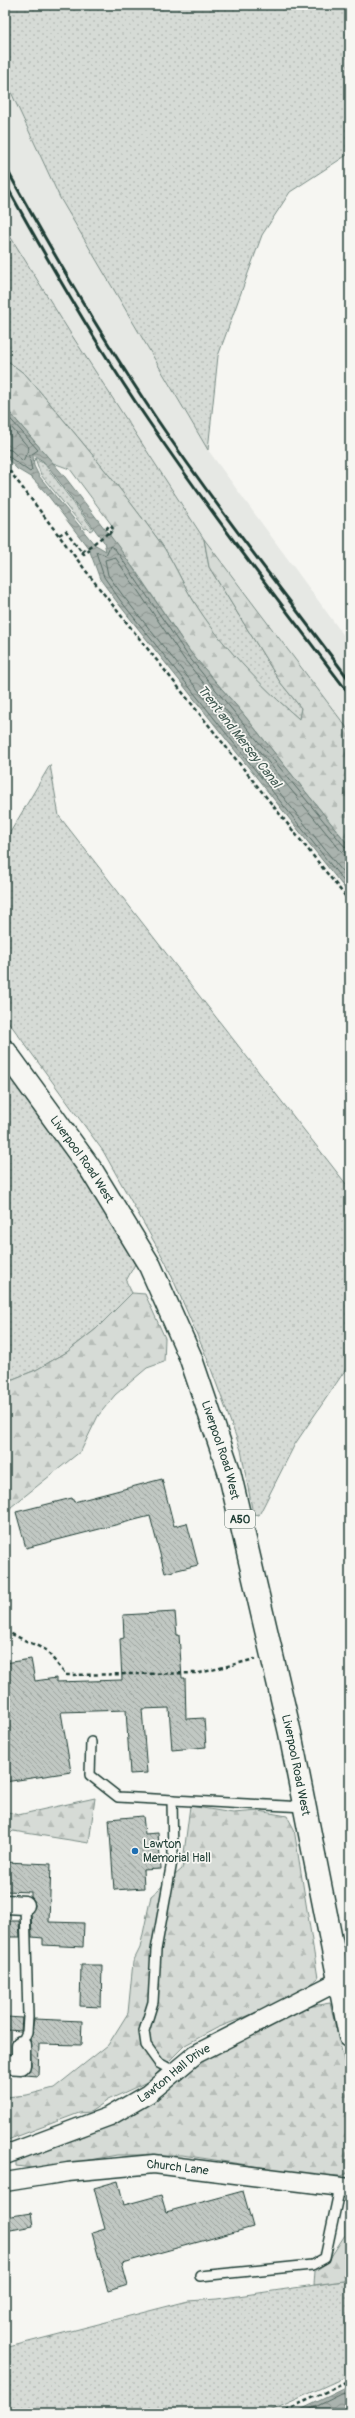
<svg xmlns="http://www.w3.org/2000/svg" width="355" height="2418" viewBox="0 0 355 2418" font-family="Pangolin,sans-serif">
<style>
.built{fill:#e6e8e4}
.grass{fill:url(#grass-dots);stroke:#7a8c85}
.forest{fill:url(#forest-firs);stroke:#7a8c85}
.water{fill:url(#water-waves);stroke:#72847d;fill-rule:evenodd}
.lines{fill:none;stroke-linecap:round;stroke-linejoin:round}
.shore{stroke:#576c65;stroke-width:1}
.building{fill:url(#building-back-hatch);stroke:#1f3d34}
.lane-casing{stroke:#1f3d34;stroke-width:12}
.street-casing{stroke:#1f3d34;stroke-width:21}
.primary-casing{stroke:#1f3d34;stroke-width:25}
.path{stroke:#1f3d34;stroke-width:2.5;stroke-dasharray:4 3;stroke-linecap:butt}
.lane{stroke:#f6f6f2;stroke-width:9}
.street{stroke:#f6f6f2;stroke-width:18}
.primary{stroke:#f6f6f2;stroke-width:22}
.rail{stroke:#1f3d34;stroke-width:3}
.poi-dot{fill:#1f6fb2;stroke:#f6f6f2;stroke-width:1.5}
.labels{text-anchor:middle;stroke-width:3.5;stroke-linejoin:round;paint-order:stroke}
.shield{fill:#f6f6f2;stroke:#60746d;stroke-width:1}
.shield-label{font-size:11px;font-weight:bold;fill:#1f3d34}
.street-label{font-size:12px;fill:#1f3d34;stroke:#f6f6f2}
.poi-label{font-size:12px;fill:#1f3d34;stroke:#f6f6f2;text-anchor:start}
.water-label{font-size:13px;font-style:italic;fill:#425a52;stroke:#f6f6f2}
</style>
<defs>
<pattern id="grass-dots" width="8" height="8" patternUnits="userSpaceOnUse"><rect width="8" height="8" fill="#d6dbd6"/><path d="M2 2h.1M6 6h.1" fill="none" stroke="#b7bdb8" stroke-width="1.8" stroke-linecap="round"/></pattern>
<pattern id="forest-firs" width="22" height="20" patternUnits="userSpaceOnUse"><rect width="22" height="20" fill="#d6dbd6"/><path d="M5 1l3.5 6h-7zM16 11l3.5 6h-7z" fill="#b7bdb8"/></pattern>
<pattern id="water-waves" width="16" height="10" patternUnits="userSpaceOnUse"><rect width="16" height="10" fill="#aab3ae"/><path d="M0 5q4-4 8 0t8 0" fill="none" stroke="#8a938e"/></pattern>
<pattern id="building-back-hatch" width="6" height="6" patternUnits="userSpaceOnUse"><rect width="6" height="6" fill="#c1c8c3"/><path d="M-1 5l2 2M0 0l6 6M5-1l2 2" fill="none" stroke="#9ca49f"/></pattern>
</defs>
<rect width="100%" height="100%" fill="#f6f6f2"/>
<filter id="ink" filterUnits="userSpaceOnUse"><feTurbulence type="fractalNoise" baseFrequency=".025" numOctaves="2"/><feDisplacementMap in="SourceGraphic" scale="8" xChannelSelector="R" yChannelSelector="G"/><feConvolveMatrix kernelMatrix="1 2 1 2 8 2 1 2 1" color-interpolation-filters="sRGB"/></filter>
<g filter="url(#ink)">
<path class="built" d="M5,78L60,198L208,450L350,644V732L204,539L69,331L5,228Z"/>
<g class="grass">
<path d="M5,5H350V153L290,192L262,235L218,356L208,450L60,198L15,101L5,78Z"/>
<path d="M5,228L69,331L204,539L209,567L280,682L301,708L299,719C261,686 219,644 193,600C181,581 173,560 160,542C118,484 72,430 26,375L5,359Z"/>
<path d="M35,458L43,462L93,529L90,531L87,528L85,529L41,475Z"/>
<path d="M50,765L59,816L350,1189V1363L295,1444L259,1515L253,1514L241,1450L207,1358L166,1263L103,1151L5,1017V841Z"/>
<path d="M5,1070C52,1133 99,1194 135,1264L126,1281L132,1293L96,1329L67,1352L36,1370L13,1379L5,1391Z"/>
<path d="M350,2280V2375L266,2413H5V2348L188,2301L217,2299Z"/>
</g>
<g class="forest">
<path d="M5,359L26,375C72,430 118,484 160,542C173,560 181,581 193,600C219,643 261,686 299,719L301,708L280,682L209,567L204,539L350,732V847L240,710L191,653L135,570L109,537L114,528L70,469L53,463L5,407Z"/>
<path d="M132,1293L145,1294L165,1338L164,1362L147,1368L115,1395L98,1416L81,1451L11,1507L5,1519V1391L13,1379L36,1370L67,1352L96,1329Z"/>
<path d="M95,1798L89,1843L13,1831L5,1839V1811L18,1815Z"/>
<path d="M190,1806L233,1813L259,1811L287,1816L294,1829L318,1978L298,1996L217,2028L185,2045L149,2081L108,2100L90,2112L79,2113L5,2141V2097L27,2095L54,2088L108,2045L128,2013L133,1962L140,1948L151,1896L182,1869Z"/>
<path d="M330,2003L350,2085V2172L342,2176L312,2175L182,2155H117L40,2169L16,2166V2158L89,2133L153,2102L183,2072L215,2053L300,2008Z"/>
<path d="M350,2205V2280L314,2285L315,2271L327,2263L345,2235V2218Z"/>
</g>
<g class="water">
<path d="M5,407L65,477L118,546L191,653L240,710L350,847V895L117,602L100,579L89,549L46,493L32,478L17,469L5,456ZM33,455L43,461L50,469L104,542L106,551L94,544L39,476L34,466Z"/>
<path d="M350,2386V2409L339,2413H294Z"/>
</g>
<g class="lines">
<g class="shore">
<path d="M5,413L38,450L29,456L32,470L30,472L5,454"/>
<path d="M5,420L29,448L23,461L11,450L5,449"/>
<path d="M350,849L345,847L188,656L115,549L110,546L106,555L96,552L104,577L120,600L350,889"/>
<path d="M350,854L341,851L184,659L115,557L105,560L108,575L124,597L350,881"/>
<path d="M303,2413L350,2390"/>
</g>
</g>
<g class="building">
<path d="M162,1479L174,1526L187,1523L198,1565L165,1573L150,1516L26,1548L16,1512L72,1498L74,1502Z"/>
<path d="M175,1612L177,1635H179L182,1678H185L186,1719L204,1718L206,1747L172,1750L169,1708L142,1709L147,1773L130,1774L126,1710L61,1712L71,1772L5,1782V1663L31,1659L35,1681L56,1678V1682L122,1680L120,1639L124,1638L123,1615Z"/>
<path d="M143,1816L145,1834L158,1833L161,1869L143,1870L144,1888L114,1890L109,1819Z"/>
<path d="M5,1862L51,1864L49,1922L84,1923L83,1947L43,1945V1938L32,1937L31,1913L35,1906L34,1901L31,1897V1892L5,1891Z"/>
<path d="M9,1921H19L20,1937H9Z"/>
<path d="M81,1965H102L101,2007L80,2006Z"/>
<path d="M7,2017L22,2018L21,2031L7,2030Z"/>
<path d="M34,2019L82,2021L81,2045L39,2044L38,2076L25,2075L31,2065L30,2040Z"/>
<path d="M118,2181L124,2205L161,2195L166,2212L243,2191L253,2227L122,2263L128,2285L108,2291L92,2233L105,2229L94,2188Z"/>
<path d="M31,2213L33,2226L5,2231V2217Z"/>
</g>
<g class="lines">
<defs>
<g id="lane">
<path d="M91,1742L90,1775L118,1797L304,1807"/>
<path d="M172,1800L173,1856L156,1950L153,2002L144,2031L146,2045L159,2063L175,2072"/>
<path d="M21,2045L27,2032L28,2017L25,1905"/>
<path d="M200,2276L312,2265L325,2258L340,2187"/>
</g>
<g id="street">
<path d="M5,1904L25,1905"/>
<path d="M5,2064L21,2065V2045"/>
<path id="s1" d="M5,2155L110,2116L148,2094L196,2054L339,1981"/>
<path id="s2" d="M5,2182L68,2172L154,2164L350,2188"/>
</g>
<g id="primary">
<path id="s3" d="M5,1051L92,1171L150,1266L190,1356L229,1471L290,1733L350,2036"/>
</g>
</defs>
<use href="#lane" class="lane-casing"/>
<use href="#street" class="street-casing"/>
<use href="#primary" class="primary-casing"/>
<g class="path">
<path d="M5,465L99,588L350,902"/>
<path d="M59,535L66,531L82,552L108,533L107,528L110,525L113,529L108,535"/>
<path d="M82,552L84,554L90,550"/>
<path d="M5,1631L46,1650L66,1675L200,1673L255,1659"/>
<path d="M279,2413L350,2381"/>
</g>
<use href="#lane" class="lane"/>
<use href="#street" class="street"/>
<use href="#primary" class="primary"/>
<g class="rail">
<path d="M5,166C52,252 101,336 156,418C217,508 285,594 350,681"/>
<path d="M5,183C50,265 96,345 149,422C213,516 282,605 350,695"/>
</g>
</g>
</g>
<circle class="poi-dot" cx="135" cy="1851" r="4"/>
<g class="labels">
<rect class="shield" x="225" y="1510" width="30" height="18" rx="3"/>
<g class="shield-label">
<text x="240" y="1523">A50</text>
</g>
<g class="street-label">
<text dy="4" stroke="none"><textPath href="#s3" startOffset="133">Liverpool Road West</textPath></text>
<text dy="4" stroke="none"><textPath href="#s3" startOffset="457">Liverpool Road West</textPath></text>
<text dy="4" stroke="none"><textPath href="#s3" startOffset="781">Liverpool Road West</textPath></text>
<text dy="4" stroke="none"><textPath href="#s1" startOffset="189">Lawton Hall Drive</textPath></text>
<text dy="4" stroke="none"><textPath href="#s2" startOffset="174">Church Lane</textPath></text>
</g>
<g class="poi-label">
<text x="143" y="1848">Lawton<tspan x="143" dy="14">Memorial Hall</tspan></text>
</g>
<g class="water-label">
<text transform="translate(240 736) rotate(52)" y="5">Trent and Mersey Canal</text>
</g>
</g>
<rect width="355" height="2418" fill="none" stroke="#f6f6f2" stroke-width="20"/>
<rect x="10" y="10" width="335" height="2398" fill="none" stroke="#1f3d34" stroke-width="1.5" filter="url(#ink)"/>
</svg>
